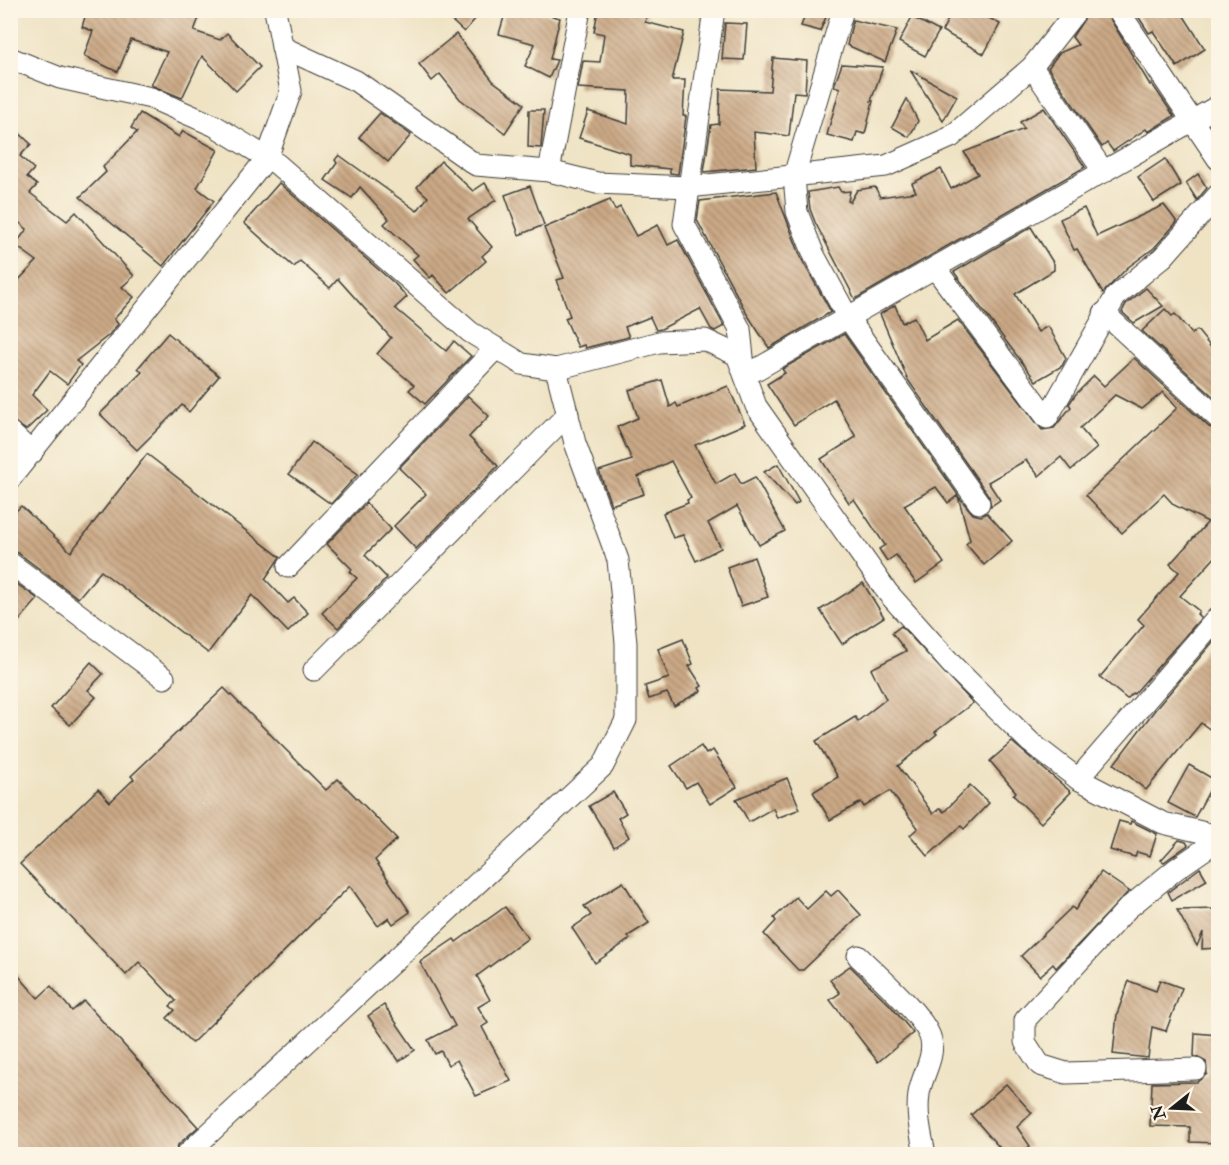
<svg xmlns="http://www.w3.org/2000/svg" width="1229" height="1165" viewBox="0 0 1229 1165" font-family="'IM FELL Double Pica',serif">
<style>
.building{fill:url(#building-back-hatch)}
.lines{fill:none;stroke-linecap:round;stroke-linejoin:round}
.street-casing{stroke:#3c3a35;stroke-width:23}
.street{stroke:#fff;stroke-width:21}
</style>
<defs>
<pattern id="building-back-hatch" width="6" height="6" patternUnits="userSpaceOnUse" patternTransform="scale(1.5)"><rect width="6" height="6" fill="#cba986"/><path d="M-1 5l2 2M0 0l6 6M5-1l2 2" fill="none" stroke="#a4896d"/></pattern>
</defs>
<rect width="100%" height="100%" fill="#fcf5e5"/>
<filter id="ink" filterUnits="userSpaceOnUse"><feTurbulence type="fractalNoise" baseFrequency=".0167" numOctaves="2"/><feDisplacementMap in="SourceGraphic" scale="12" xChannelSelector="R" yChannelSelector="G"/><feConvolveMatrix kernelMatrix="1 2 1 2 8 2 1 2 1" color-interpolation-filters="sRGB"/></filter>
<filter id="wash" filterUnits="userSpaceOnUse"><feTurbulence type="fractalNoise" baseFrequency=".008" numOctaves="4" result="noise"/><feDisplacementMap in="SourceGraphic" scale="24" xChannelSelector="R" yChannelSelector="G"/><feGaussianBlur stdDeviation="1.35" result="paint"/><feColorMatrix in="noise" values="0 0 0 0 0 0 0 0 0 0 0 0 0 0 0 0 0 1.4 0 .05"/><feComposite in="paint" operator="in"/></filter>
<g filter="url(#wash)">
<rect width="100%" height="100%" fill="#efe3c4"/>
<g id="blocks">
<g class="building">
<path d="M87,10H202L194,31L220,40L227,33L260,67L236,91L202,56L182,98L151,85L167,52L131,40L118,72L84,56L93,31L82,27Z"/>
<path d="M440,10H483L464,32Z"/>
<path d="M506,10H531L560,18L550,59L557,60L549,78L525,66L535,44L499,34Z"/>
<path d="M598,10H648L645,22L684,32L672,80H685L683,116H686L678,174L670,173V169L630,165V154L579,138L588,111L628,124L629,91L578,88L583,61L600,62L604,34L594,32Z"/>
<path d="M807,10H829L820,31L801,26Z"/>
<path d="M953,10H975L1000,24L984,54L942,31Z"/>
<path d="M1090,10H1105L1150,85L1152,84L1174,116L1148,132L1146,129L1113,151L1107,143L1102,147L1048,68L1059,53L1078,45L1072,37Z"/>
<path d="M1134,10H1180L1205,49L1177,67L1153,31L1149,33Z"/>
<path d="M912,17L939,31L925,56L899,42Z"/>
<path d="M853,20L897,30L885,62L847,45Z"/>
<path d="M725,23L747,24L744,60L722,59Z"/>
<path d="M456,34L493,81L524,104L505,133L460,99L440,74L432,81L419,64Z"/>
<path d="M773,58L807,61L805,93L794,92L789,136L754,132L756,167L704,172L711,125L719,124L720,89L770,91Z"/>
<path d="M842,64L883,67L871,101H873L865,134L857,132L854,142L827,135L840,88L834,86Z"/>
<path d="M910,70L957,96L943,121Z"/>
<path d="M907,99L918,121L909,137L892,127Z"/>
<path d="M1044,108L1085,167L855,299L815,222L810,209L808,192L838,187L841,192L850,191L848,201L850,202L857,190L875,187L880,197L916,192L912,183L941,169L951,189L978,174L964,152L1024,129L1020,122Z"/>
<path d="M529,110H544L541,148L528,147Z"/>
<path d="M140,113L179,137L183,131L218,150L197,188L214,201L163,266L80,197L106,172L103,167L137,132L131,128Z"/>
<path d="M380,113L411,135L388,162L359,137Z"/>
<path d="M18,132L31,144L20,156L34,169L27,177L37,185L30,193L67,221L76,212L134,276L122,287L134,297L114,319L118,324L109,335L76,361L81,365L67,384L50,371L32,395L47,410L26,430L10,420V289L37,261L15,245L27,229L10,215V140Z"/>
<path d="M339,155L417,211L428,197L417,187L441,161L473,191L485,183L496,200L468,219L492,247L482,256L486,261L449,293L433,275L430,278L413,259L418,255L384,224L389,219L360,187L352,198L325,180L337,163L335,160Z"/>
<path d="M1165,159L1181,185L1154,202L1138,177Z"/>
<path d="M1198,174L1207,188L1197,200L1186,183Z"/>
<path d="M279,183L394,283L407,297L395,308L446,351L454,341L471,356L425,404L409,390L414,385L377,354L391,338L338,279L330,288L300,261L294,267L244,223Z"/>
<path d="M530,186L544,225L519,235L505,195Z"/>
<path d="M776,192L802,260L831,312L769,348L747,314L697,220L700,201Z"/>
<path d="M610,200L615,210L620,207L636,236L658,225L668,245L678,240L724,326L715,331L711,329L700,309L661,329L656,330L650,317L625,327L629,337L585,348L584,345L578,347L565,318L570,316L557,280L564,278L544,228Z"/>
<path d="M1164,205L1177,222L1154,248L1127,268L1103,293L1077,249L1074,250L1060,219L1084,208L1097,236Z"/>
<path d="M1031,227L1054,264V270L1015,294L1038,332L1048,326L1066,358L1062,366L1036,381L954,272Z"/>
<path d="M1146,288L1163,306L1134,323L1122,312L1126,304Z"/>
<path d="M895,305L902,323L914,317L925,340L958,320L1042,430L1054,428L1071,407L1069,404L1075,395L1094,376L1104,386L1134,358L1209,427L1218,430V476L1212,483L1218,489V554L1180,596L1199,611L1197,614L1201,618L1134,694L1133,693L1127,699L1100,677L1144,625L1138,619L1179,572L1170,564L1208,522L1174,505L1164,494L1122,533L1086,495L1177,408L1163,392L1142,409L1115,395L1080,428L1097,448L1071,470L1061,457L1039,476L1026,460L988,482L1000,500L991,506L989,496L908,380L880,314Z"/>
<path d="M1165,309L1172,316L1175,314L1192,334L1197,330L1218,356V401L1142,331Z"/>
<path d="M168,333L219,376L189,412L182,405L137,450L100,414L142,372L138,368Z"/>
<path d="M844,334L958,495L948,503L936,487L904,505L944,563L916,583L896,555L887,561L879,549L885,545L854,499L849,503L821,459L856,437L834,399L794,425L767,384L785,373L782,369Z"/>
<path d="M662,380L670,407L676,403L678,407L728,386L745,424L695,445L716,484L735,473L741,484L755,477L785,531L759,545L737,506L708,523L721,548L696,561L683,535L673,538L663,513L688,503L687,500L691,498L671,461L638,477L644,494L611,505L599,471L632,460L617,427L638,418L629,390Z"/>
<path d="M468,396L489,416L469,437L498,466L416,549L394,526L426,494L399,468Z"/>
<path d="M312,442L358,474L331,504L289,474Z"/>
<path d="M147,454L280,557L265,579L288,603L294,598L308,613L288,632L252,595L208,653L101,571L78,598L18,553L10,550V517L21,506L71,552Z"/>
<path d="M778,464L799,502L795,505L764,472Z"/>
<path d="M958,496L973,514L981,516L987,513L1012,541L984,565L966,544L970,540Z"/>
<path d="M366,503L391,529L365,555L387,578L338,628L322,613L357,578L350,572L352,569L327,544Z"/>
<path d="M754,557L768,597L741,606L727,567Z"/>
<path d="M10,579L38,599L10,631Z"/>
<path d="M863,583L884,617L842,644L820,610Z"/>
<path d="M901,626L973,703L935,732L937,734L898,766L933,814L940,808L944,812L970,785L989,803L964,829L961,826L928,856L910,835L918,828L890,791L864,807L861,802L830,820L813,792L838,777L816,741L855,717L858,721L886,699L871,669L906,651L892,633Z"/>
<path d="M1218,636V735L1201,723L1146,790L1114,764L1154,711Z"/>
<path d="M683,639L693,664L689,666L702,686L699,688L701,691L674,706L667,693L649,699L645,686L669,678L658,649Z"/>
<path d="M91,662L103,674L88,690L96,697L70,725L51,708Z"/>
<path d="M224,688L326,790L338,779L397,839L375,860L410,912L393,924L389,918L378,926L350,886L192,1043L167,1018L175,1010L170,1006L176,1001L139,962L126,975L20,864L98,789L110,802L134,779L131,776Z"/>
<path d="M1012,742L1071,792L1041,823L1013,795L1016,792L990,761Z"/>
<path d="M701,746L706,754L713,750L737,787L710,804L696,782L686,788L671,766Z"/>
<path d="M1189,765L1215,780L1195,817L1168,803Z"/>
<path d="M787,778L800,809L777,818L773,808L749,822L736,799Z"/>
<path d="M613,792L626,813L618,818L629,837L614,847L589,806Z"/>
<path d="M1119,821L1130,824L1131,821L1157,834L1150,856L1137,852L1135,857L1110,850Z"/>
<path d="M1179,840L1186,842L1188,845L1164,862L1161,860Z"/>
<path d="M1200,868L1207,880L1172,900L1168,892Z"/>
<path d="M1101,872L1129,891L1056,968L1053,964L1040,976L1021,956L1072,907L1075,910Z"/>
<path d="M623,882L649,923L628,936L630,939L595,963L572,928L591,915L584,906Z"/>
<path d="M838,890L861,915L803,970H798L764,934L776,921L774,918L796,897L807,909L826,891L831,896Z"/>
<path d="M505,907L528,938L477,976L490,1000L478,1007L488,1023L482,1027L511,1081L476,1096L457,1060L448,1065L441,1051L435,1054L428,1040L455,1026L420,962L454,939L456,942Z"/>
<path d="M1218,909V948L1202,949L1203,932L1197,946L1177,910Z"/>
<path d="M10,966L38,998L51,986L72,1011L84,1001L198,1127L178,1145L175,1155H10Z"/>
<path d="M850,966L890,1005L913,1033L878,1062L830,1000L840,993L830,980Z"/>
<path d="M1160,980L1182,988L1166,1031L1152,1027L1148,1058L1113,1054L1117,1014L1129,981L1156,991Z"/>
<path d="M384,1005L415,1050L399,1061L368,1016Z"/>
<path d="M1195,1033L1218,1035V1143L1190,1142V1127L1150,1126L1152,1083L1197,1082L1207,1074L1206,1062L1194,1056Z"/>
<path d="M1006,1084L1032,1113L1017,1127L1030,1146L1018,1155H1006L971,1115Z"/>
</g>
</g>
</g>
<g filter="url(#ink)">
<use href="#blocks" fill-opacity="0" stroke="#3c3a35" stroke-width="1.5"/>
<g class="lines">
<defs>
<g id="street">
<path d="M714,10L684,224L740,329L745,376L1218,106"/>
<path d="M843,10L794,176L797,212L814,255L848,318L979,503"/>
<path d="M1118,10L1218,159"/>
<path d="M282,47L356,81L476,165L549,171L597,183L688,187L886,166L951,137L1032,67L1077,10"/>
<path d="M10,58L60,78L151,98L215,126L277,164L470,332L522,364L556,369L659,342L705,340L737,355L756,406L888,593L953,666L1030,742L1078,779L1163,823L1218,836"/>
<path d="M1032,67L1104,172"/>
<path d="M549,171L580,10"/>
<path d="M935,268L1047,418L1116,296L1163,257L1218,195"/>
<path d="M1104,313L1218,418"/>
<path d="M10,432L32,453"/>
<path d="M10,479L267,158L291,91L275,10"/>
<path d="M10,563L164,678"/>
<path d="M288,567L496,348"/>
<path d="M314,670L568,414"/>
<path d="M1078,779L1218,617"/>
<path d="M858,956C875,973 927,1018 931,1040C935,1058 921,1077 919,1094C916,1115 921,1134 925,1154"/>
<path d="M1196,1069L1066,1073L1040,1065L1025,1042V1020L1128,908L1176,869L1218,840"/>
<path d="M187,1154L603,766L626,720V643L618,560L575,443L556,369"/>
</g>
</defs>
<use href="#street" class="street-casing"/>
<use href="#street" class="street"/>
</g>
</g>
<rect width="1229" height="1165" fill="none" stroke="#fcf5e5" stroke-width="36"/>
<g transform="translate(1172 1108) rotate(252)" stroke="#fcf5e5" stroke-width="4.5" paint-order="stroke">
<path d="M0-4.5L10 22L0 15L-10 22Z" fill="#1c1c1c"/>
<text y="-9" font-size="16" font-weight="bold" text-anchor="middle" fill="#1c1c1c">N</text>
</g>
</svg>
